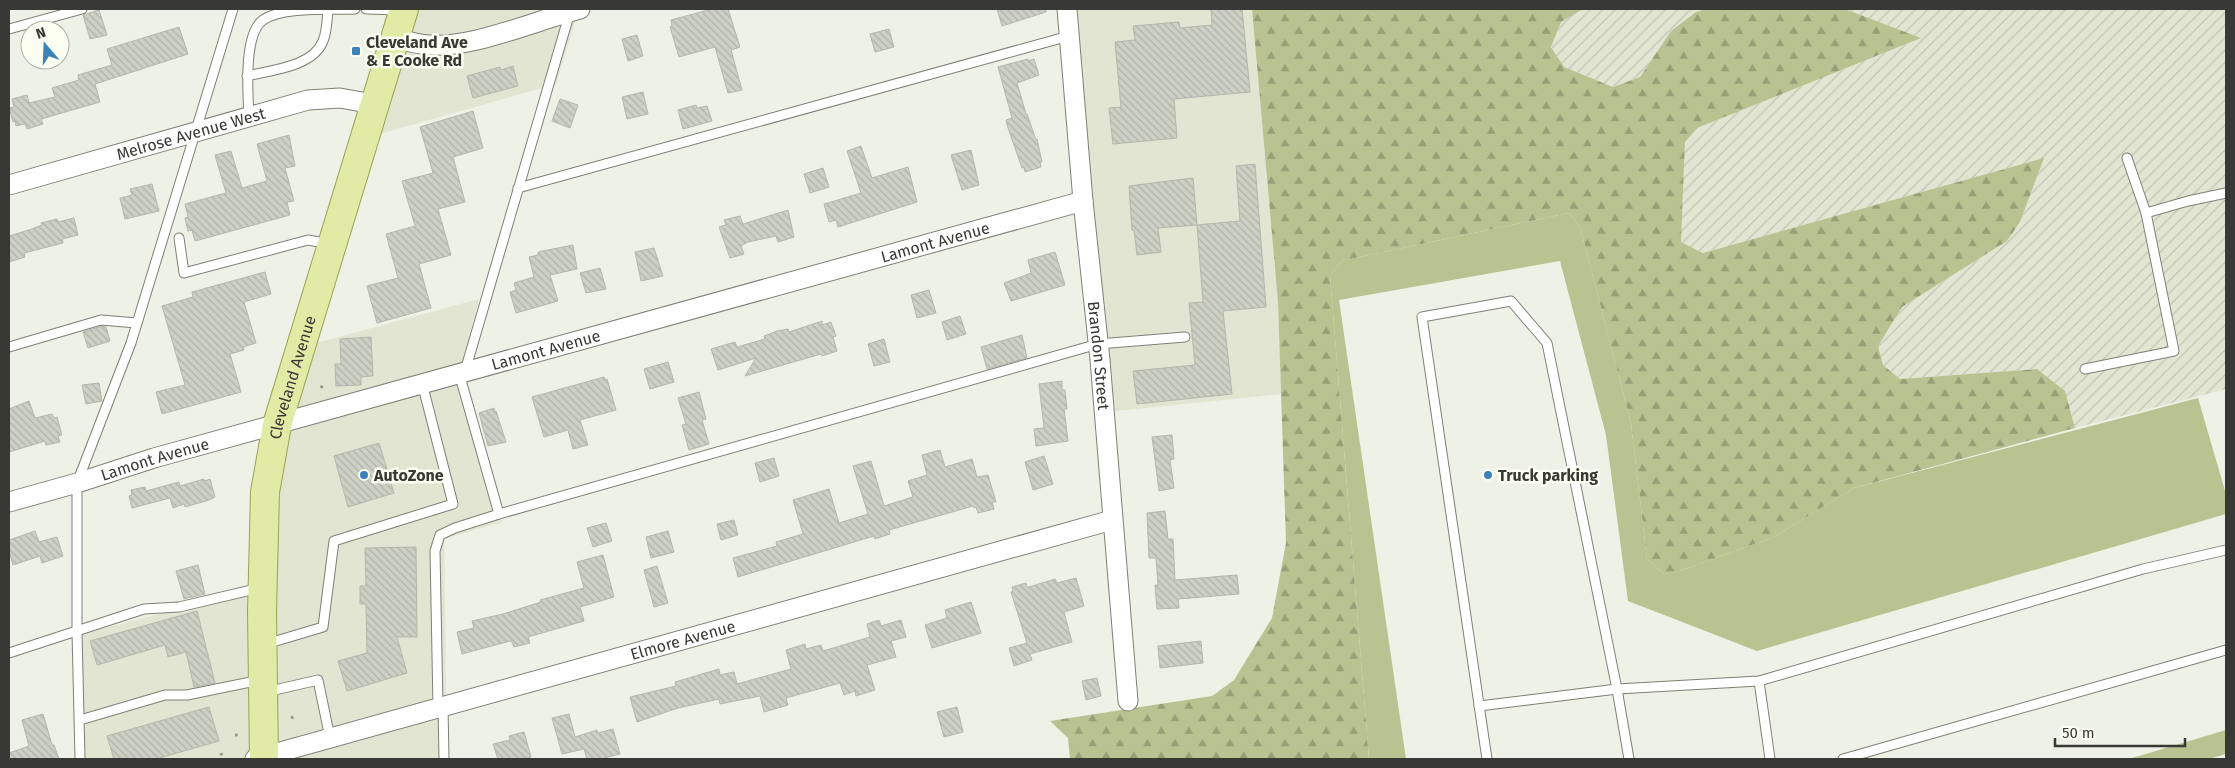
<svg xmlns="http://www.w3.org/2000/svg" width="2235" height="768" viewBox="0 0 2235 768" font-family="'Fira Sans',sans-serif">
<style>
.built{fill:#e1e5d1}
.industrial{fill:url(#industrial-furrows)}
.grass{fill:#b9c291}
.forest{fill:url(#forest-firs)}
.building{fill:url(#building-back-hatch);stroke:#b4b7ab}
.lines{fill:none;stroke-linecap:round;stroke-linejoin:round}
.lane-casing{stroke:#7e8076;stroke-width:11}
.street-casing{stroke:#7e8076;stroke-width:21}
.primary-casing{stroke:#99a457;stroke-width:30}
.path{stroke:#93958d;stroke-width:3;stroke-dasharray:2.5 4;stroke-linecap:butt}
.lane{stroke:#fff;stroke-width:9}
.street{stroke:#fff;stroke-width:19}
.primary{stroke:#e1eba6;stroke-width:28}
.poi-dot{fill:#3a82b7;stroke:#fcfef2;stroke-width:2}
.labels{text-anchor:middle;stroke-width:5;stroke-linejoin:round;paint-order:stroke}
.poi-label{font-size:16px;font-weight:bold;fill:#383934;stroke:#fcfef2;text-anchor:start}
.street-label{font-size:16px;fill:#383934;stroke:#fcfef2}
</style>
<defs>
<pattern id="industrial-furrows" width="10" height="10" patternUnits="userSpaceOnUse" patternTransform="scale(1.25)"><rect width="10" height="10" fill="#e1e5d1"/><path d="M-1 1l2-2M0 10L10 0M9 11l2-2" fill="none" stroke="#c2c5b4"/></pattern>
<pattern id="forest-firs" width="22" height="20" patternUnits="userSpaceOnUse" patternTransform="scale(1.25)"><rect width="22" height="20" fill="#b9c291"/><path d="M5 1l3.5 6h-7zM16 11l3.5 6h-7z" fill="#979f77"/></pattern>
<pattern id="building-back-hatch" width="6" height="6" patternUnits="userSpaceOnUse" patternTransform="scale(1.25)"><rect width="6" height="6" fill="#cdd0c4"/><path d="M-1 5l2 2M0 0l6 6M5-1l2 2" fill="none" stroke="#b1b3a9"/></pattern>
</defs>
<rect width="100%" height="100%" fill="#eef1e5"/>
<g class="built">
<path d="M402,9H579L556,84L362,139Z"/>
<path d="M1067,9H1252L1278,302L1281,394L1097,413Z"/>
<path d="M479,299L459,374L502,522L444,539L447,759H77L72,636L260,589L298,348Z"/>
</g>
<g class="industrial">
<path d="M1583,9H1707L1696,12L1671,31L1640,77L1613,87L1563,67L1551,46L1561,22Z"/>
<path d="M1845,9H2226V389L2075,428L2065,391L2037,369L1900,379L1883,365L1877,346L1902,307L2007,241L2020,222L2044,158L1703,253L1681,242L1685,142L1697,127L1921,38Z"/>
</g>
<g class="grass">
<path d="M1569,213L1580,227L1631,423L1647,559L1664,574L1677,572L1774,537L1854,488L2198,398L2226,494V514L1757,651L1628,601L1606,435L1560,261L1339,300L1406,759H1369L1330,276L1341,261Z"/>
<path d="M2226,730V754L2209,759H2129Z"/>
</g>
<path class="forest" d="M1252,9H1583L1561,22L1551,47L1564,67L1613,87L1640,77L1671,31L1696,12L1707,9H1845L1921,38L1697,128L1685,142L1681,242L1703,253L2044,158L2020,222L2007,241L1902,307L1878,346L1883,365L1900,379L2037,369L2065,391L2075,428L1854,488L1774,537L1677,572L1664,574L1647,559L1631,423L1580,227L1569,213L1341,261L1330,276L1369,759H1070L1068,738L1050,721L1212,696L1234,680L1272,618L1286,543L1278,302Z"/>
<g class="building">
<path d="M712,9H728L740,47L731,50L742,90L728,93L715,47L679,57L670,27L672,26L671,20Z"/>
<path d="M997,9H1046V12L1002,26Z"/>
<path d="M1211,9H1242L1250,92L1174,99L1177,138L1113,144L1109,108L1121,107L1115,42L1135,40L1133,26L1179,22L1180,28L1212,25Z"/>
<path d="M99,10L107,35L90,39L83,15Z"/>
<path d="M179,27L188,54L95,84L100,102L41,119L43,124L27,129L25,124L16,126L15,121L13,122L9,108L14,107L12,99L27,95L29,103L55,97L52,88L79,80L78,75L112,65L107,49Z"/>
<path d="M889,29L894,47L875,52L870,34Z"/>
<path d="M637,35L643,56L628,61L622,39Z"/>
<path d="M1028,59V61L1034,59L1039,75L1017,83L1026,114H1027L1036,140L1037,139L1042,162H1040L1041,167L1025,172L1024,167L1022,168L1007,125L1006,120L1012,118L998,67Z"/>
<path d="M513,66L518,86L473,98L467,76L500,67L501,70Z"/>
<path d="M643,92L648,114L627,119L622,97Z"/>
<path d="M560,99L578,105L570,128L552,121Z"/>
<path d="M696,105L697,108L707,106L712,121L683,129L678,110Z"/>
<path d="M473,111L483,148L453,157L465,202L438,209L451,255L419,264L431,308L377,323L367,286L398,278L386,234L415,226L402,181L433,173L420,127Z"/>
<path d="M289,135L295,166L285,168L294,201L287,202L290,215L195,241L192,230L188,231L185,218L188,217L185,204L226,193L215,155L231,151L242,188L267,181L257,144Z"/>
<path d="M861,146L872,178L908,167L917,202L838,227L836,220L829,222L824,204L861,193L847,151Z"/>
<path d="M971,150L979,185L962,190L951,155Z"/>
<path d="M1255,164L1266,307L1223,311L1232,394L1137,404L1133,371L1195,365L1189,303L1203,302L1197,225L1240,221L1236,166Z"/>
<path d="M823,168L829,187L810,193L804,174Z"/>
<path d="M1193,178L1197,225L1158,228L1161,252L1137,255L1134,230H1132L1129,186Z"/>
<path d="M152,184L159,211L125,219L120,198L132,195L130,189Z"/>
<path d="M788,210L794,237L778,242L776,236L748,242L741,246L744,254L730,258L719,227L726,225L724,220L740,216L743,224Z"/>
<path d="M74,218L78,235L62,239L63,243L24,253L25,257L9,262V236L32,229L42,225L41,223L57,219L58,222Z"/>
<path d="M573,245L577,269L550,275L558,301L516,313L510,292L516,290L514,283L534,277L529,257L538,255V252Z"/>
<path d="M654,248L663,276L641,281L635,252Z"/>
<path d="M1055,252L1065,285L1011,301L1004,283L1031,273L1028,260Z"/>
<path d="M600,268L606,289L586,293L580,273Z"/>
<path d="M265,272L271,294L244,302L256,343L243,347L244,350L230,354L241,392L162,414L156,392L185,385L162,306L193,297L192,292Z"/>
<path d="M929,290L936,313L917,318L911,295Z"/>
<path d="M960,316L966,334L947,340L942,322Z"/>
<path d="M822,321V325L831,322L836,336L833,337L837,351L822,356L821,354L745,376L756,358L718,370L711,349L735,342L737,347L765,339L764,336L777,331L788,329L789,332Z"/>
<path d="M102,326L106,327L110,341L88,348L83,332Z"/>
<path d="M1022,335L1027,358L987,369L981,347Z"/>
<path d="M371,337L373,376L361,377V385L336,386L335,364H341L340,339Z"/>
<path d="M884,339L890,362L874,366L868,344Z"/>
<path d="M668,362L674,382L650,389L644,369Z"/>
<path d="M604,377L605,380L607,379L616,410L580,420L588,445L573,449L568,430L544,437L532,397Z"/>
<path d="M1062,381V390H1065L1067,409H1064L1068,441L1036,446L1034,429L1044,428L1039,384Z"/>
<path d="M99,383L102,401L86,404L82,385Z"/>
<path d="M699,392L706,419L702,420L709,444L689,450L682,425L686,424L678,398Z"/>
<path d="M29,401L35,418L52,414L54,418L57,417L62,435L58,436L60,442L46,445L45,441L9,452V409Z"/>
<path d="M494,408L495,412L496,411L506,442L488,446L479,413Z"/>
<path d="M1172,435L1174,459L1170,460L1174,488L1159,491L1152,437Z"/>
<path d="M379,443L394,493L348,507L334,456Z"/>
<path d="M940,450L945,467L972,459L977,477L988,475L996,502H992L994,509L978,513L976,507L974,508L973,506L889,530L890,534L875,539L874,536L738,577L733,558L777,546L776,542L803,534L793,500L829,489L839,523L868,514L853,466L871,461L884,506L913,497L908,481L927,475L922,455Z"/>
<path d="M1044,456L1053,484L1033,490L1025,462Z"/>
<path d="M774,458L779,476L760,482L755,463Z"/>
<path d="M204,479V481L210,479L215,497L209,500L185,507L184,504L173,508L170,498L132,508L129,496L132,495L131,490L145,487L146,491L179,482L180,486Z"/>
<path d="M1165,511L1168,539H1173L1175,580L1237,575L1239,594L1178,599L1179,608L1157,609L1155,585H1158L1156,558H1149L1147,513Z"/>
<path d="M734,520L738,535L721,540L717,524Z"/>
<path d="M606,523L612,541L593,547L587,528Z"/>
<path d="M35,531L39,542L57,537L63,556L42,563L40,556L13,565L9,551V540Z"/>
<path d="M668,531L674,552L651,558L646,537Z"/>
<path d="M416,547L417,637H397L407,673L347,691L338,661L367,653L366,604H360V586H366L365,548Z"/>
<path d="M603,555L614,597L580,607L584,621L528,637L530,643L514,647L512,642L510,641L462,654L457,632L474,628L472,621L503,614L541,602L540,600L584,588L577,562Z"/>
<path d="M198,565L205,594L184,599L176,571Z"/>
<path d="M657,566L668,603L654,607L644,570Z"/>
<path d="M1076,578L1084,606L1064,612L1072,642L1030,654L1032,660L1014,666L1009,648L1027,643L1011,592L1013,591L1012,587L1026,583L1027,587H1029L1055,579L1057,583Z"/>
<path d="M971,602L981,633L932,648L925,625L947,618L945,610Z"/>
<path d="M197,611L215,683L194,687L186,652L168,657L165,645L97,665L90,641Z"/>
<path d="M879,620L881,626L901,620L906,637L891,641L896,657L867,665L875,690L856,696L855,691L844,695L840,683L786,698L788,705L764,712L760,696L720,704L719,699L678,708L637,722L630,697L676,686L675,682L719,669L720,675L734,672L737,684L791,669L786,650L805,644L806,649L821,645L823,651L870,637L867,624Z"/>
<path d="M1201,641L1203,663L1160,668L1158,646Z"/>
<path d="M1097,678L1101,696L1086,700L1082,681Z"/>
<path d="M209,707L219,741L156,759H114L107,736Z"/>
<path d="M957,707L963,732L944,737L937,712Z"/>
<path d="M43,714L52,745H54L59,759H9V753L29,746L22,720Z"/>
<path d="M569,714L575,737L597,730L598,733L613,729L620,754L601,759H587L584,749L562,754L552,718Z"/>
<path d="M524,732L531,757L521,759H498L493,744L510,740L509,736Z"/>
</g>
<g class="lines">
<defs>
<g id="lane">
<path d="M366,9L401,10"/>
<path d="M9,29L82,9"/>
<path d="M247,76C271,70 313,67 323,41C327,32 327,20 328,10"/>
<path d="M249,117C248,95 243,34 263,20C283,6 332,10 355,9"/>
<path d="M2127,158L2146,213L2188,201L2226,193"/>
<path d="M518,188L1069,36"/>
<path d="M179,238L184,273L308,240L330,244"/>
<path d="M9,347L101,320L137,323"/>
<path d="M2085,369L2174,351L2146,213"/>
<path d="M465,371L570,12"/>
<path d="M499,514L1098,344L1185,337"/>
<path d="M266,644L323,627L334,541L453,504L422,383"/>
<path d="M9,653L144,609L179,607L260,588"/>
<path d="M1759,681L1770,759"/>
<path d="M266,692L318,680L330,738"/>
<path d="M443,706L444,759"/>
<path d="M1479,706L1617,689L1629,759"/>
<path d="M438,707L435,551L440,535L455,528L499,514L459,373"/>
<path d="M80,720L165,695H187L260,680"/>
<path d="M80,759L77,632V483L131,343L233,9"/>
<path d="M1487,759L1422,317L1511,301L1547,343L1617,689L1759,681L2143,569L2226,550"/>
<path d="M1843,759L2226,650"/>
</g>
<g id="street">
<path id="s1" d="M1067,9L1083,201L1100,360L1128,701"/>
<path d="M395,38C404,40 413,43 421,44C466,52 536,20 580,9"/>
<path id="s2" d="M9,185L308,100L340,98L373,104"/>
<path id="s3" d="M9,502L77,483L154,458L1083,201"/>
<path id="s4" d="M255,759L1112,520"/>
</g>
<g id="primary">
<path id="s5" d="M264,759L262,612L265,492L277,425L404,9"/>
</g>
</defs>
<use href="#lane" class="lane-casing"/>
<use href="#street" class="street-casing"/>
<use href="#primary" class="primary-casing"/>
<g class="path">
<path d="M321,388L323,385"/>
<path d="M291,718L295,716"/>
<path d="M235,735H238"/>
<path d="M221,753L222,757"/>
</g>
<use href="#lane" class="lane"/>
<use href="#street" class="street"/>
<use href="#primary" class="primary"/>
</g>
<g class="poi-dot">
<rect x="351" y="46" width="10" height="10" rx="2.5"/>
<circle cx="364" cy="475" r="5"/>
<circle cx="1488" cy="475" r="5"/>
</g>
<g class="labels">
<g class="poi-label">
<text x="366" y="48">Cleveland Ave<tspan x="366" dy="18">&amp; E Cooke Rd</tspan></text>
<text x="374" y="481">AutoZone</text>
<text x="1498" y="481">Truck parking</text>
</g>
<g class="street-label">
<text dy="6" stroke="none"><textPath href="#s2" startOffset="189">Melrose Avenue West</textPath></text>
<text dy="6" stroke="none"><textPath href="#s3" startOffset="962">Lamont Avenue</textPath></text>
<text dy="6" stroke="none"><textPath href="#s3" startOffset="558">Lamont Avenue</textPath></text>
<text dy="6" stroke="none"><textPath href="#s1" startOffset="348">Brandon Street</textPath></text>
<text dy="6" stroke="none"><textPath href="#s5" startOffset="385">Cleveland Avenue</textPath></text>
<text dy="6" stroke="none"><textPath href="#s3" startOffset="152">Lamont Avenue</textPath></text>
<text dy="6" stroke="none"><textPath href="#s4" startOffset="444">Elmore Avenue</textPath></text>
</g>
</g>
<rect width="2235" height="768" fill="none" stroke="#383934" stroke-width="20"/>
<g transform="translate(45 45) rotate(341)"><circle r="24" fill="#fcfef2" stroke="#aeafa6"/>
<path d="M0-4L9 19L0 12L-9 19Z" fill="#3a82b7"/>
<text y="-8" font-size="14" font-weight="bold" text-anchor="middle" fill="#383934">N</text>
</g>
<path d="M2055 738v8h130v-8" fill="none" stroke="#383934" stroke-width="2.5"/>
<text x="2062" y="738" font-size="15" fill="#383934" stroke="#fcfef2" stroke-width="4" paint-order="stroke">50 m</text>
</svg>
